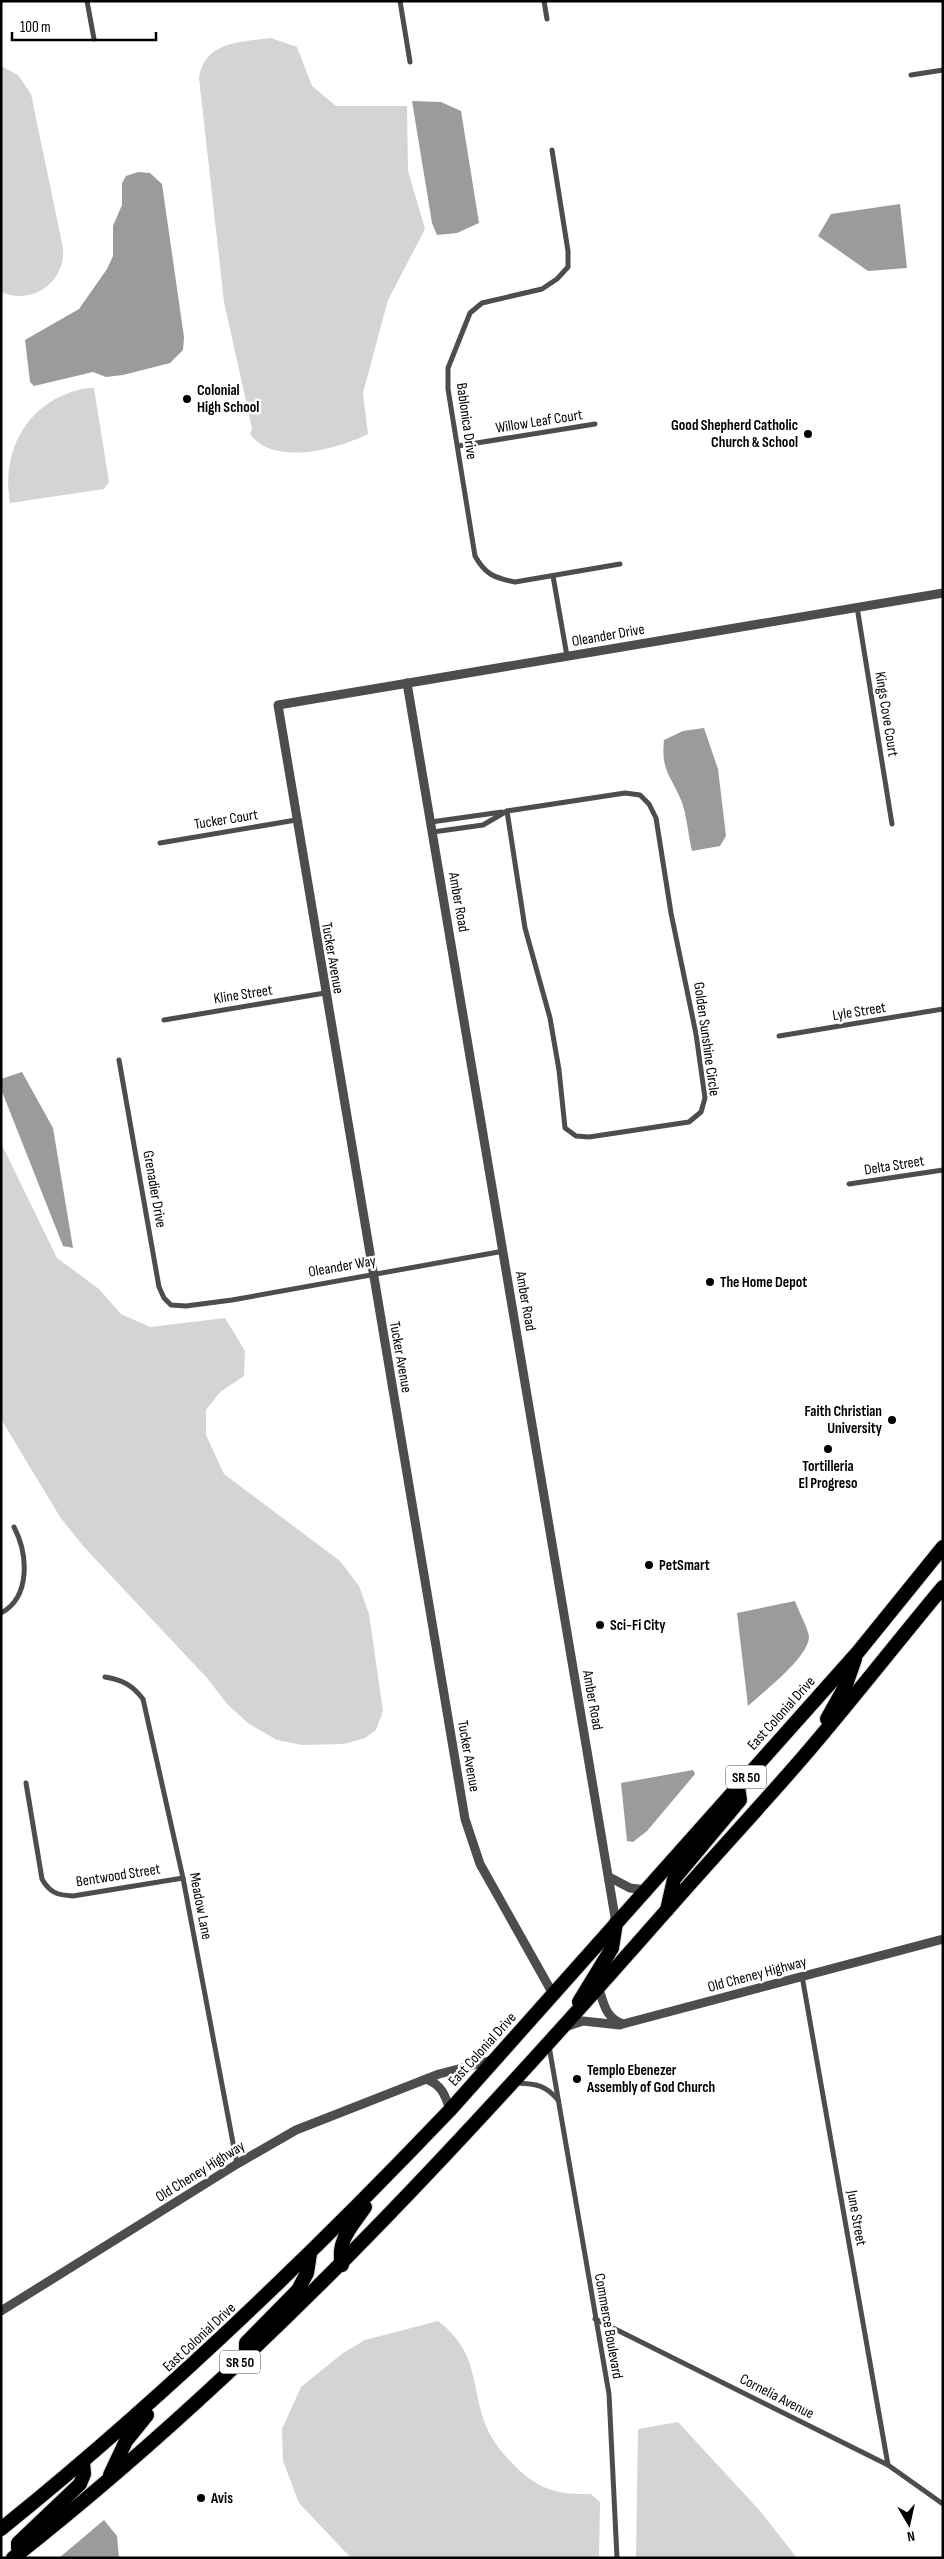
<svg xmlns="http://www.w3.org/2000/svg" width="944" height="2559" viewBox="0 0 944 2559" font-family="'Sofia Sans Condensed',sans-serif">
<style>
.green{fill:#d4d4d4}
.water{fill:#9b9b9b}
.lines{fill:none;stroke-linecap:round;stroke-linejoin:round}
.trunk-casing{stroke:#dbdbdb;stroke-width:16}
.minor{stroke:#4d4d4d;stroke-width:5}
.tertiary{stroke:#4d4d4d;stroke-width:9}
.trunk{stroke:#000;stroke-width:14}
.poi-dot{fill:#000;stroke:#fff;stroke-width:2}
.labels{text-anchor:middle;stroke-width:5;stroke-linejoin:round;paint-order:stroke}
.shield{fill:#fff;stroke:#4c4c4c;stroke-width:1}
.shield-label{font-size:14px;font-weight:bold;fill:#000}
.poi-label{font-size:15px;font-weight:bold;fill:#000;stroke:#fff;text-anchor:start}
.street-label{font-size:15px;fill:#000;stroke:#fff}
</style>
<rect width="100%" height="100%" fill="#fff"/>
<g class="green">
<path d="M271,38L297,47L312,86L336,106H407L408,171L425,229L388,300L363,393L368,434C338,449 273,467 250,434L252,428L224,302L199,78C204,41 242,42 271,38Z"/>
<path d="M1,66L18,75L31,94L63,248C66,282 32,306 1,292Z"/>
<path d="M87,388H94L109,482L104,489L10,503C0,447 31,398 87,388Z"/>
<path d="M1,1143L57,1258L99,1289L121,1314L150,1327L225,1318L245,1351L244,1376L220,1392L206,1410V1435L224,1474L340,1561L359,1586L369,1614L383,1711L376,1730L365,1738L344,1744L302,1745L277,1740L249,1724L228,1705L207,1678L84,1547L60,1517L1,1419Z"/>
<path d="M438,2321C484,2356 468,2393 491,2436C498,2449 508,2459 518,2469C540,2490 560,2495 591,2494L600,2502L599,2558H351L299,2503L283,2461L282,2429L301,2387L343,2353L365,2340Z"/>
<path d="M678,2422L761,2512L797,2558H636L638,2429Z"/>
</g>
<g class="water">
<path d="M412,101L441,102L461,111L479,223L457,233L437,235L432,223Z"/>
<path d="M138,172L150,173L162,184L184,337L183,350L170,363L123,375L106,377L93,372L34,386L30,382L25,340L79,309L107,269L113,256V226L122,205V183L126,176Z"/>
<path d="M900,204L907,268L868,271L818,236L831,214Z"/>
<path d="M704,728L718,769L726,836L720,846L692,851C688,835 687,815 681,800C670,774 661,771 664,740L683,731Z"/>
<path d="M22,1072L53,1128L73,1248L63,1246L1,1089V1079Z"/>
<path d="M795,1601C798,1610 809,1630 809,1637C808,1658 764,1691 748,1706L737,1613Z"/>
<path d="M693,1770L695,1774L647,1831L633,1842L627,1841L621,1783Z"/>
<path d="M104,2520L117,2536L119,2558H59Z"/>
</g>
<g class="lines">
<defs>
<g id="trunk">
<path d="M827,1719L846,1685L855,1659"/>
<path d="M667,1910L674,1879L740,1800L738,1786"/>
<path d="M579,2002L612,1948L616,1923"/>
<path d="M342,2265C336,2241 352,2226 365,2207"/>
<path d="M246,2351V2343L298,2290L307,2273L310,2254"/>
<path d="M110,2475L126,2441L147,2415"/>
<path d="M1,2529C161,2400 308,2259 450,2110L858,1652L943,1547"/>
<path d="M18,2548V2543L80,2484L84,2474L83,2462"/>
<path d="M13,2558C256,2367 463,2142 666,1911C713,1857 763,1804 810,1749C855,1696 898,1641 943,1587"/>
</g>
</defs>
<use href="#trunk" class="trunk-casing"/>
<g class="minor">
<path d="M87,1L94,39"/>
<path d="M400,1L410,62"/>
<path d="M544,1L547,19"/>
<path d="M911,75L943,70"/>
<path d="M552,150L568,251V267L557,279L542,289L482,303L470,313L448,368V389L475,556C485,574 494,578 515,582L620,564"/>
<path d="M458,446L595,424"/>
<path d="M553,576L567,656"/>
<path d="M857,607L892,824"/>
<path d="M625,793L640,795L649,804L656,818L671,913L696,1034L705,1098L701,1112L689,1122L589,1137L576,1136L565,1128L559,1070L550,1018L525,928L507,811Z"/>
<path d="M431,822L502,812"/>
<path d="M433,832L483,825L507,811"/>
<path d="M160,843L296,820"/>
<path d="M164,1020L325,993"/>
<path d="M779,1036L943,1009"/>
<path d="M119,1060L159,1287L164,1298L171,1305L186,1306L232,1300L504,1251"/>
<path d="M849,1184L943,1170"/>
<path d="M1,1613C31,1597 28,1554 14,1527"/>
<path d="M105,1677C123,1680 132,1685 143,1699L183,1878L237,2164"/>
<path d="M26,1783L42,1879C50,1893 57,1895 73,1896L183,1878"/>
<path d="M802,1976L888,2465"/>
<path d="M549,2046L609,2394L617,2558"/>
<path d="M515,2083C535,2084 545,2084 558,2100"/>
<path d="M595,2319L888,2465L943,2504"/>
</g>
<g class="tertiary">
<path d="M407,683L616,1923"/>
<path d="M609,1877L630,1888L646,1890"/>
<path d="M599,1989C604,2005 606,2018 623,2024L943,1939"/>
<path d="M553,1994L480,1864L465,1819L278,705L943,593"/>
<path d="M565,2027L583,2021L620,2025"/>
<path d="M426,2079C442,2085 445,2095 450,2110"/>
<path d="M1,2311L237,2164L296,2130L439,2074L493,2060"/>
</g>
<use href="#trunk" class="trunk"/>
</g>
<g class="poi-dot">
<circle cx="187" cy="399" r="5"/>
<circle cx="808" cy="434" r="5"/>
<circle cx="710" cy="1282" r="5"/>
<circle cx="892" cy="1420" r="5"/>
<circle cx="828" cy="1449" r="5"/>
<circle cx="649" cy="1565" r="5"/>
<circle cx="600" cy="1625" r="5"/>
<circle cx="577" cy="2079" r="5"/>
<circle cx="201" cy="2498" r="5"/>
</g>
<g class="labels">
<g class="shield">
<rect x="726" y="1765.5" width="40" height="23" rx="4"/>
<rect x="220" y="2350.5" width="40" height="23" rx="4"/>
</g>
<g class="shield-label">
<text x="746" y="1782">SR 50</text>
<text x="240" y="2367">SR 50</text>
</g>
<g class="poi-label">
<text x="197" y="395">Colonial<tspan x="197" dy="17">High School</tspan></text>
<text x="798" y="430" text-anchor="end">Good Shepherd Catholic<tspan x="798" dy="17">Church &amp; School</tspan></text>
<text x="720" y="1287">The Home Depot</text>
<text x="882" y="1416" text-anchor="end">Faith Christian<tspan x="882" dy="17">University</tspan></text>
<text x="828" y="1471" text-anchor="middle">Tortilleria<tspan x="828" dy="17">El Progreso</tspan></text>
<text x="659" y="1570">PetSmart</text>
<text x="610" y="1630">Sci-Fi City</text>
<text x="587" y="2075">Templo Ebenezer<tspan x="587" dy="17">Assembly of God Church</tspan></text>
<text x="211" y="2503">Avis</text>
</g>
<g class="street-label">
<text transform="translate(467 421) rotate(82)" y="5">Bablonica Drive</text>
<text transform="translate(539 421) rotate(-9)" y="5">Willow Leaf Court</text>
<text transform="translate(608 635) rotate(-10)" y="5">Oleander Drive</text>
<text transform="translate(887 714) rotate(81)" y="5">Kings Cove Court</text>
<text transform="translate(226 819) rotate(-9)" y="5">Tucker Court</text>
<text transform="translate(459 902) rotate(80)" y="5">Amber Road</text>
<text transform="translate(333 958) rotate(80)" y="5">Tucker Avenue</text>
<text transform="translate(243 994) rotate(-9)" y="5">Kline Street</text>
<text transform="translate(859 1011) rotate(-9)" y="5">Lyle Street</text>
<text transform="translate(707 1039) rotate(82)" y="5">Golden Sunshine Circle</text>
<text transform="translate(894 1165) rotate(-9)" y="5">Delta Street</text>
<text transform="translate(155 1189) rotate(80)" y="5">Grenadier Drive</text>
<text transform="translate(342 1266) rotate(-10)" y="5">Oleander Way</text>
<text transform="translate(526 1301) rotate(80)" y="5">Amber Road</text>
<text transform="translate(401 1357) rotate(80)" y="5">Tucker Avenue</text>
<text transform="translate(593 1700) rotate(80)" y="5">Amber Road</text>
<text transform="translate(781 1713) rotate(-48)" y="5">East Colonial Drive</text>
<text transform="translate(469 1756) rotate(80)" y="5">Tucker Avenue</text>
<text transform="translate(118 1875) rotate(-9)" y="5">Bentwood Street</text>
<text transform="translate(201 1906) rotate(79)" y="5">Meadow Lane</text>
<text transform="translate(757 1974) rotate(-15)" y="5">Old Cheney Highway</text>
<text transform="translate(482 2049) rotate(-48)" y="5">East Colonial Drive</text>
<text transform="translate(200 2171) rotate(-32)" y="5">Old Cheney Highway</text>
<text transform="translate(857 2218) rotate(80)" y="5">June Street</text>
<text transform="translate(609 2326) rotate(80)" y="5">Commerce Boulevard</text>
<text transform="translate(199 2337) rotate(-43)" y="5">East Colonial Drive</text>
<text transform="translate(777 2396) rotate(27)" y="5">Cornelia Avenue</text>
</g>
</g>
<rect width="944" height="2559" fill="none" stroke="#000000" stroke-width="5"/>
<g transform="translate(909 2524) rotate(171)" stroke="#ffffff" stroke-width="4" paint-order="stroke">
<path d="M0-4L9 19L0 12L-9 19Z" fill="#000000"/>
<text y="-8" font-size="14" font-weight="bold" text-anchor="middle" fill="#000000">N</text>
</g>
<path d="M12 32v8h144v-8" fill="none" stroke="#000000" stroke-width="2.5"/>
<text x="20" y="32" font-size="15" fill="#000000" stroke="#ffffff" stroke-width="4" paint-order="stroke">100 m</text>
</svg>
